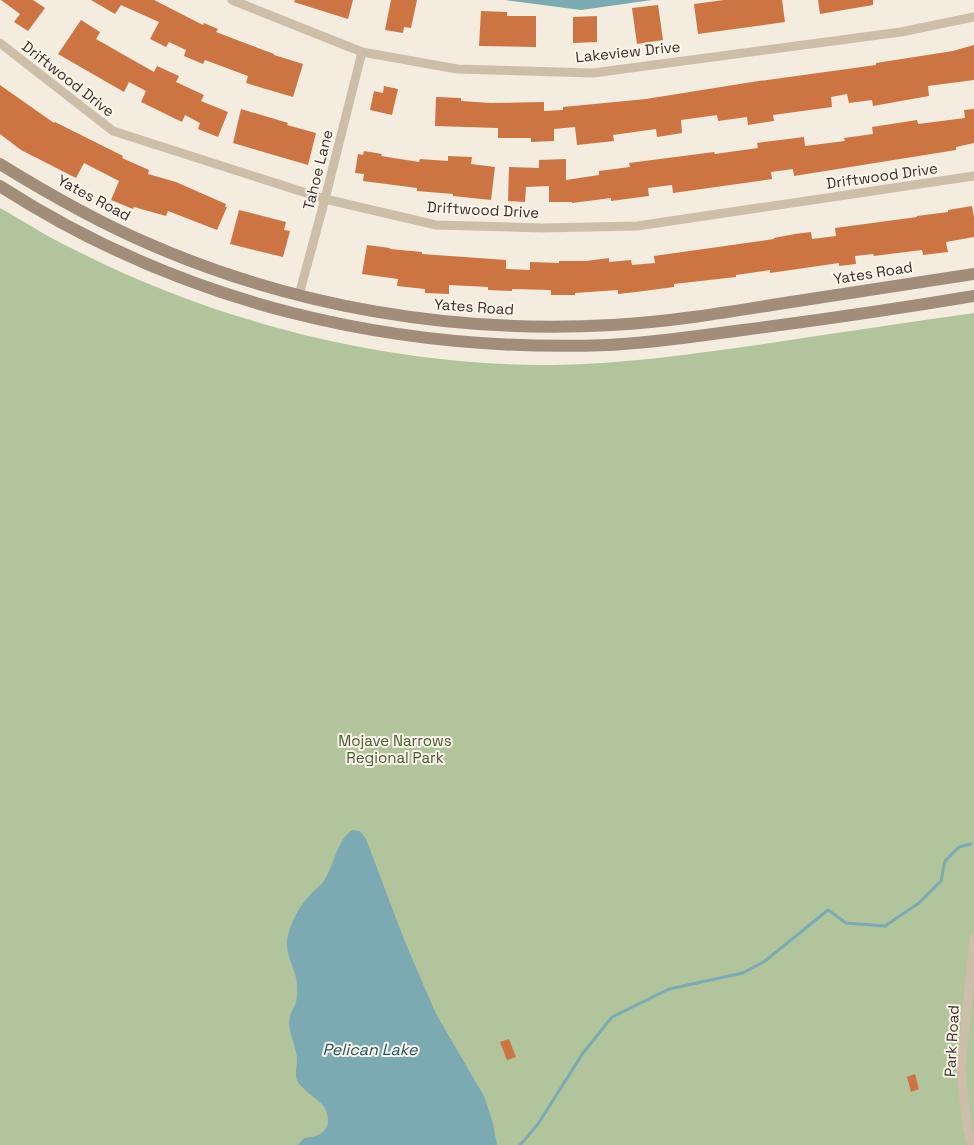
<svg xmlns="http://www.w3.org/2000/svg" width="974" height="1145" viewBox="0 0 974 1145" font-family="'Space Grotesk',sans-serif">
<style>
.green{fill:#b2c49c}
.water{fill:#7baab3}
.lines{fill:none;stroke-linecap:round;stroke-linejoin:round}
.stream{stroke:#7baab3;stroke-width:3}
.building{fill:#cc7543}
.minor{stroke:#cdbea9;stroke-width:9}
.secondary{stroke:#a18d7a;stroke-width:12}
.labels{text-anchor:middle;stroke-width:4;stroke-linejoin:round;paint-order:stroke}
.street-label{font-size:15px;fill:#3a3029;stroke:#fbf5eb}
.park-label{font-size:15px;fill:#435a2b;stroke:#fbf5eb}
.water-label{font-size:16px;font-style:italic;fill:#1c525e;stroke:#fbf5eb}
</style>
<rect width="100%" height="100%" fill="#f4ecde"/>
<path class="green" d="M0,208C25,222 49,238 75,250C220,324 390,366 553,365C624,364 694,354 764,344C834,333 904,323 974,313V1145H0Z"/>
<g class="water">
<path d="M505,0H652L581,10Z"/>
<path d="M352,830L360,831L366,839L405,942L436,1014L484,1096L493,1123L497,1145H298L304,1138C315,1137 328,1134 328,1120C328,1101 307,1096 298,1082C294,1076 297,1067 297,1060C297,1045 286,1031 290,1016C291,1011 295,1007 296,1002C298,997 297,988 297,983C295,967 283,952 288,935C292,920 299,907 309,896C314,890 321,886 325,879C335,863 336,842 352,830Z"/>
</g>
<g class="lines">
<path class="stream" d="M520,1145L538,1124L583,1053L612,1017L669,989L743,973L765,961L828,910L846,923L885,926L919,903L941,881L945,861L959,847L971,844"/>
</g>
<g class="building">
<path d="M1,0H33L45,8L28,31L14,22L20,14Z"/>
<path d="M91,0H154L203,25L204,23L218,29L216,32L274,54V55L303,64L293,97L246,83L248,76L205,60L203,64L184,56L186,50L169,42L166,47L150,39L159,22L121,5L115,14Z"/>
<path d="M295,0H353L348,19L294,2Z"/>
<path d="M391,0H417L411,28L404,27L403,33L385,30Z"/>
<path d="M724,0H782L785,22L698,34L694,4Z"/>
<path d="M818,0H873V5L820,14Z"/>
<path d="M658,5L663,40L637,44L632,8Z"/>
<path d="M481,11L507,12V16H536V47L479,46Z"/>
<path d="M597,16V42L573,43V17Z"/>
<path d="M81,20L100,32L96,39L154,72L157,66L179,76L176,82L204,95L201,101L228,112L218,137L198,129L200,123L185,115L182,122L141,102L146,91L129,82L124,92L58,54Z"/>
<path d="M974,45V80L928,86L929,96L873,106L872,100L849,103L847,94L831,97L832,107L773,115L774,121L748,125L747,117L718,121L717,115L681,120L682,133L657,137L656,129L613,135L614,141L577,145L575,127L554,129V141L531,142V138H498V128L435,126L436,97L461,98V101L491,103L544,102V111L563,110V107L646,99L752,82L876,65V63L953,51Z"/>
<path d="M0,85L54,123L55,122L123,156L122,158L149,170L148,174L176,182L226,204L225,207H227L217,230L168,211L166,216L134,207L133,209L111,200L119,181L84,163L76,178L21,150L0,134Z"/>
<path d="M384,86L398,89L392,115L370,110L374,91L383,93Z"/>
<path d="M241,109L288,123L287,125L316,133L308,165L233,143Z"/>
<path d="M974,109V143L956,147V150L794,176L793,169L771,172L772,179L673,193L672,185L648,188L649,196L611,201V198L572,203V202H549V186L526,187L525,202L508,201L509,167L539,168V160L566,159V180L599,175V171L630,167L629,163L714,152L715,154L758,148L757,143L804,137L805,146L845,141L844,138L873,134L872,127L917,120L918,124L965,118L964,110Z"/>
<path d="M364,151L382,154L381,156L419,162L420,159L448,161V156L472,157L471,164L495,167L491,200L453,196V194L417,191V188L363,181L364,174L355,173L358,154L363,155Z"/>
<path d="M972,206L974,217V237L946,242L948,252L923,255L922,250L874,256L873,254L855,256L856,264L839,266V263L770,273V270L736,275V277L674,284V287L636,292L618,294V290L575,293V295H551V290L512,289V291L488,290V287L449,285V294L425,293V289L397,286L398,279L362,274L367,245L390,248V249L422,252V254L506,260V269L530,270V262L559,263V261H586L609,258V262L631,260L632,265L655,263L654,256L774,239V238L795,234L811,232L812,239L836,236L835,228L917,217V216L948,212V210Z"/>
<path d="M239,210L286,222L284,230L290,231L283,257L230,244Z"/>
<path d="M509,1039L516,1057L507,1060L500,1042Z"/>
<path d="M915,1074L919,1089L911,1092L907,1077Z"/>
</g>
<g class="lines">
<g class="minor">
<path d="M232,0L362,52L457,69L593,73L901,32L974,17"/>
<path d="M0,43L113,131L325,199L436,225L543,228L637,226L974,176"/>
<path d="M299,295L325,199L362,52"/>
<path d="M972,1145L967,1127L961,1070L974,938"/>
</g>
<g class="secondary">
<path d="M0,164C47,193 96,221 147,243C292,307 454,334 612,325C668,322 723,313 778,304C844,294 909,284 974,274"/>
<path d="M0,186C183,304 392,353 608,345C653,343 698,336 743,330C821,320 897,309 974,296"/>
</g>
</g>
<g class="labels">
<g class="street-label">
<text transform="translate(628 52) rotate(-6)" y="5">Lakeview Drive</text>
<text transform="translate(68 79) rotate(38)" y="5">Driftwood Drive</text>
<text transform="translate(318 170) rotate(-76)" y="5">Tahoe Lane</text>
<text transform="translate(882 176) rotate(-8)" y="5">Driftwood Drive</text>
<text transform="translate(94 198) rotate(28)" y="5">Yates Road</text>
<text transform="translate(483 210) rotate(3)" y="5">Driftwood Drive</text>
<text transform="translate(873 273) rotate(-9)" y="5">Yates Road</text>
<text transform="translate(474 307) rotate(4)" y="5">Yates Road</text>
<text transform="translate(952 1041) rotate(-87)" y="5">Park Road</text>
</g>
<g class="park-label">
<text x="395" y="746">Mojave Narrows<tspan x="395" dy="17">Regional Park</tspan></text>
</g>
<g class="water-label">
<text x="370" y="1055">Pelican Lake</text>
</g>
</g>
</svg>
